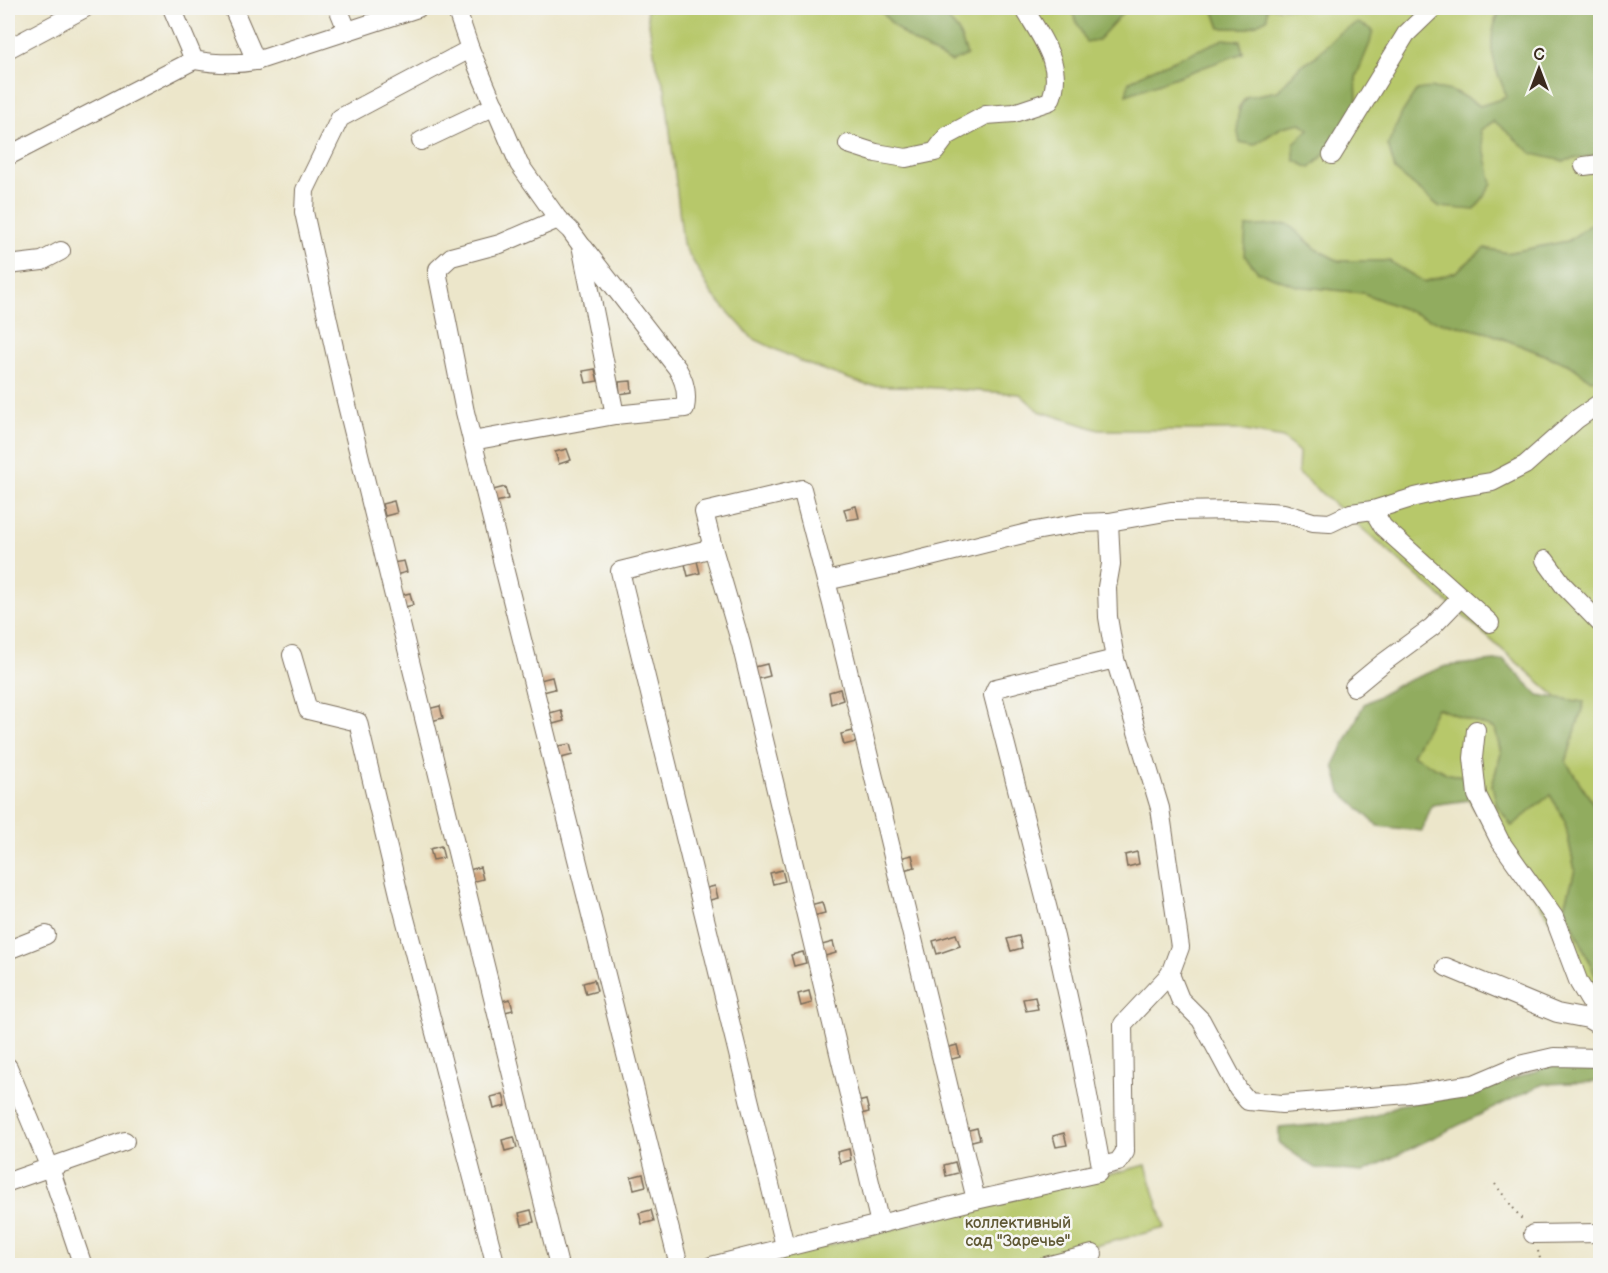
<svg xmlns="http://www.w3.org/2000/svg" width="1608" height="1273" viewBox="0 0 1608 1273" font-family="'Balsamiq Sans',sans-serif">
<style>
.green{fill:#b7c86b;stroke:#797944;stroke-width:1.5;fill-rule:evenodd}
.forest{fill:#91ac5f;stroke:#666b3e;stroke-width:1.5}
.building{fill:#cea27a}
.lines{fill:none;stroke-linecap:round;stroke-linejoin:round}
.minor-casing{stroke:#796c5a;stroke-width:20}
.path{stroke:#796c5a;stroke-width:2;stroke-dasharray:1.5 4.5;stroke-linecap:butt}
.minor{stroke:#fff;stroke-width:18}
.labels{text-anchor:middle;stroke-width:5;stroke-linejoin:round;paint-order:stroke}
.park-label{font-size:16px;fill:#605935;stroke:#f6f6f2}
</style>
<rect width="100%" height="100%" fill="#f6f6f2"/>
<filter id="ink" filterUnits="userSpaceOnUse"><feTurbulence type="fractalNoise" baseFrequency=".0167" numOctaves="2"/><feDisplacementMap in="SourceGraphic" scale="12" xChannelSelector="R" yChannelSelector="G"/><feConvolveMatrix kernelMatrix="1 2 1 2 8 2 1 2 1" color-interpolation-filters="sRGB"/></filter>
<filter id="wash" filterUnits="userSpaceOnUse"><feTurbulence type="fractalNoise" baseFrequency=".008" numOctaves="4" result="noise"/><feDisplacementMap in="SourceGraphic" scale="24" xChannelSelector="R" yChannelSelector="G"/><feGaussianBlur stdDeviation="1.35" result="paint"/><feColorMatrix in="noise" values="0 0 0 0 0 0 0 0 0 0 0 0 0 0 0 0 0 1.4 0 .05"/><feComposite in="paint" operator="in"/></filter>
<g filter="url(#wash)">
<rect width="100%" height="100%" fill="#ece6ca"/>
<g class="green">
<path d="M646,8H879C899,36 921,47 952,62L967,55L958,31L938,8H1070L1072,10L1117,18L1127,8H1213L1220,28H1248L1266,19L1267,8H1502L1495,20L1496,70L1508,97L1480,106L1457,92L1395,170L1440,207L1483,149L1480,130L1494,121L1563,161L1600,154V218L1568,241L1507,253L1485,248L1456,272L1424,282L1389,261H1339L1318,250L1304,238L1297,286L1363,293L1429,319L1489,333L1570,365L1591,380L1600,377V814L1566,762L1584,702L1558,698L1298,473L1299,452L1283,438L1240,430H1099L1039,411L1020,394L922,387L866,385L804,363L752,338L712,294L683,244L665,88L656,63ZM1341,32L1362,60L1356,77L1357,105L1310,129L1300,123L1282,127L1254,145L1238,108L1246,97L1278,91L1300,66L1315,57ZM1240,41L1243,53L1126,94Z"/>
<path d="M1437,708L1495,729L1501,753L1492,785L1511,826L1550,794L1564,818L1575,870L1565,907L1600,986V1030L1550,919L1496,843L1469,800L1464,776L1448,774L1411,755Z"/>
<path d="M1146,1165L1165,1228L1019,1265L747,1266Z"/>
</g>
<g class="forest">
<path d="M879,8H938L958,31L967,55L952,62C921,47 899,36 879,8Z"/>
<path d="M1070,8H1127L1098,40L1086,42Z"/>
<path d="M1213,8H1267V19L1248,28H1220Z"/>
<path d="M1502,8H1600V154L1563,161L1533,154L1494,121L1480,130L1492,184L1475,210L1440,207L1395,170L1388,145L1402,113L1417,90C1443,84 1458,93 1480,106L1507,97C1494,65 1483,40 1502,8Z"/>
<path d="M1358,23L1373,30L1370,43L1356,77L1357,105L1321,158L1310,168L1294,160V143L1309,129L1301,123L1282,127L1254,145L1240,142C1235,125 1236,111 1246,97L1278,91L1300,66L1315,57L1340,32Z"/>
<path d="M1224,39L1240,41L1243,53L1126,95L1129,82L1146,72Z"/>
<path d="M1600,218V377L1591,380L1570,365L1489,333L1429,319L1363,293L1297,286L1258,272L1244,255L1246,227L1288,224L1317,250L1339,261H1389L1424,282L1456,272L1485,248L1507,253L1568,241Z"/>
<path d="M1504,660L1538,695L1584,702L1566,762L1600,814V986L1565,907L1575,870L1564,818L1550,795L1512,826L1497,806L1492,785L1501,753L1495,729L1437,708L1412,755L1448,774L1464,776L1469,800L1432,805L1422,831L1378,826L1341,792L1334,765L1364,704L1402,683L1446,666Z"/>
<path d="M1550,1066H1600V1082L1543,1084L1363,1172L1315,1168L1279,1143V1128L1346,1122L1377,1115L1398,1105L1475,1093Z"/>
</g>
<g id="blocks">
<g class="building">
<path d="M595,369L598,381L586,383L583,371Z"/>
<path d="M631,381L632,392L620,394L619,382Z"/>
<path d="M567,449L571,460L559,464L555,452Z"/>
<path d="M505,487L508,499L496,502L493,490Z"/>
<path d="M394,501L397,513L385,516L382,504Z"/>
<path d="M856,506L859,518L847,520L844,509Z"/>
<path d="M404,561L407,572L395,575L392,563Z"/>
<path d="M697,561L700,573L688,576L685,564Z"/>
<path d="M410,593L413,605L401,608L398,596Z"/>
<path d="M767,664L770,676L758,679L755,667Z"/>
<path d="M552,677L555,689L543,692L540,680Z"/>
<path d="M840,689L843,700L831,704L829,692Z"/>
<path d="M440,706L443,718L431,721L428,709Z"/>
<path d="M561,710L564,721L553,724L550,713Z"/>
<path d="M853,731L856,742L844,745L841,734Z"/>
<path d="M570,744L573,755L561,758L558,746Z"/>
<path d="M441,846L444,858L433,860L430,849Z"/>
<path d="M1137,852L1139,864L1127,867L1125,855Z"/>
<path d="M912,855L915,867L903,870L900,858Z"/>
<path d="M480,867L483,879L471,882L469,870Z"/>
<path d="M782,870L785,881L773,884L770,873Z"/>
<path d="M715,886L718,898L706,901L703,889Z"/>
<path d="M822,902L825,913L813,916L810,905Z"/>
<path d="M956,934L960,946L937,954L933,941Z"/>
<path d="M1019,936L1022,948L1011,951L1007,939Z"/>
<path d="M833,942L836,953L825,956L822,945Z"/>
<path d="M803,952L806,963L794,966L791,955Z"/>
<path d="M594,980L597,991L586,994L583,983Z"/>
<path d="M809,991L812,1003L801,1006L798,994Z"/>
<path d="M1035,997L1038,1009L1026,1011L1023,999Z"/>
<path d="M510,999L513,1010L501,1013L498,1002Z"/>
<path d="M957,1045L960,1057L948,1060L946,1048Z"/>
<path d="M503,1094L506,1106L494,1109L491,1097Z"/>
<path d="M866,1100L869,1112L857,1115L854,1103Z"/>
<path d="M977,1128L980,1139L968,1142L965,1131Z"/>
<path d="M1064,1133L1067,1145L1056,1147L1053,1136Z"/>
<path d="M514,1137L517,1148L505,1151L502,1140Z"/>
<path d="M849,1149L851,1160L840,1163L837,1152Z"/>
<path d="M955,1162L958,1173L946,1176L944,1165Z"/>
<path d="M643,1174L646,1186L634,1189L631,1177Z"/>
<path d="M531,1210L534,1222L522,1225L519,1213Z"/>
<path d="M651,1210L654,1221L642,1224L639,1213Z"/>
</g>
</g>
</g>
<g filter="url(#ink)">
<use href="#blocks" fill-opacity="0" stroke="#796c5a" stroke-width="1.5"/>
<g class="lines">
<defs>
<g id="minor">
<path d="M172,8L194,60C216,64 234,65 256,61L418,8"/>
<path d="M233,8L256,61"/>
<path d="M338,8L347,30"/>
<path d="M456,8L470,49L519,164L558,219L570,230L581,245L615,415L472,441"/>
<path d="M8,49L85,8"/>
<path d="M470,49L340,118L305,190L304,212L345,397L559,1266"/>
<path d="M421,141L495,106"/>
<path d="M848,144L876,153L906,158L935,152L947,136L986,115L1014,113L1050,101C1066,67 1040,36 1024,8"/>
<path d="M1332,155L1406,34L1433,8"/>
<path d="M8,156L194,60"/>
<path d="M1584,166L1600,164"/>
<path d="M558,219L500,244L451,257L438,269V276L465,412L679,1266"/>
<path d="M584,248L677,368C685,381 688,393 685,408L615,415"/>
<path d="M8,265L42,261L61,251"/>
<path d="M1373,510L1383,527L1490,623"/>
<path d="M713,548L620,571L785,1246"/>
<path d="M1545,560L1564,586L1600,623"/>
<path d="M826,581L898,565L1035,531L1080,523L1109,522L1171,511L1239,510L1284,513L1313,522L1330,523L1351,513L1373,510L1415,497L1454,488L1492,482L1525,465L1577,419L1600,403"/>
<path d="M292,655L308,710L358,722L401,903L496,1266"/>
<path d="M1354,687L1383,663L1432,627L1461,597"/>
<path d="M1476,730L1473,758L1477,795L1500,841L1554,917L1579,983L1600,1018"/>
<path d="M8,950L46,935"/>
<path d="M1446,967L1557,1013L1588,1019L1600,1026"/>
<path d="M1170,974L1180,999L1201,1020L1238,1089L1248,1101L1282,1104L1408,1094L1474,1084L1519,1065L1554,1057L1600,1058"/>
<path d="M8,1067L50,1168L83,1266"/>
<path d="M1101,1166L1118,1162L1125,1152L1123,1024L1170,974L1180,947L1160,808L1115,659L1108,617L1107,587L1111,564L1109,522"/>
<path d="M8,1182L125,1141"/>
<path d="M880,1224L741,644L713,548L704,512L802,489L832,604L976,1200"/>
<path d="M1533,1234L1600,1233"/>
<path d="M711,1266L976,1200L1098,1173L1101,1166L1079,1047L1055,937L993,695L996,688L1115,659"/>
<path d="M1046,1266L1093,1254"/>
</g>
</defs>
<use href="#minor" class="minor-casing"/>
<g class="path">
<path d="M1495,1184L1524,1222"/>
<path d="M1538,1251L1542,1266"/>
</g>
<use href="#minor" class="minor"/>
</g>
</g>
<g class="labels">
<g class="park-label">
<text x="1018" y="1228">коллективный<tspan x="1018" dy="18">сад "Заречье"</tspan></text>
</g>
</g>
<rect width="1608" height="1273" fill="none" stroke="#f6f6f2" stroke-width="30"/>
<g transform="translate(1539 69)" stroke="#f6f6f2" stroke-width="4.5" paint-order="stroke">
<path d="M0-4.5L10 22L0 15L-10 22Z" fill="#3b2a1e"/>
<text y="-9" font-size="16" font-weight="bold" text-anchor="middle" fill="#3b2a1e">С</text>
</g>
</svg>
